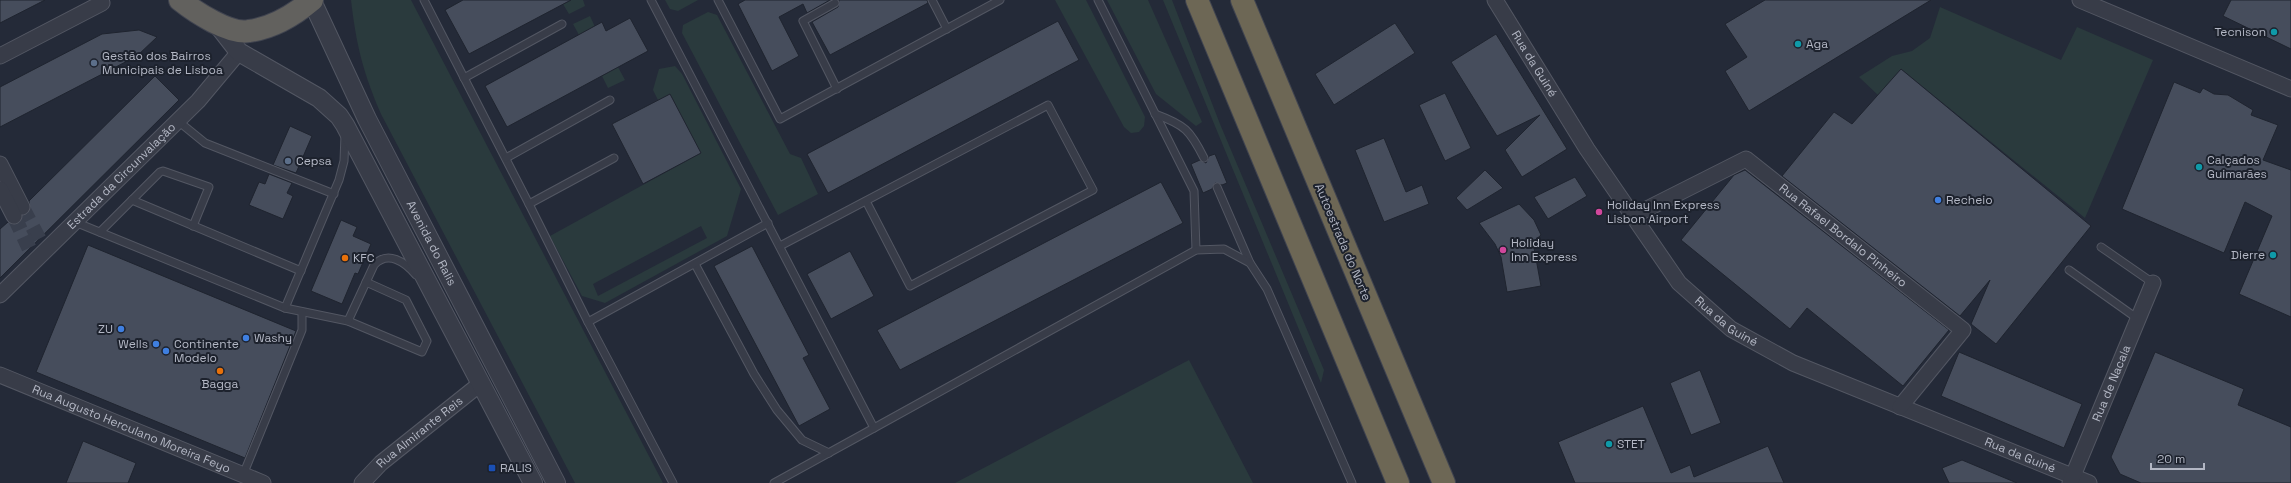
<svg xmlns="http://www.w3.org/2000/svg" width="2291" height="483" viewBox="0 0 2291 483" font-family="'Space Grotesk',sans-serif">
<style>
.green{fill:#2a3a3d;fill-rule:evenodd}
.building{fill:#464d5c;stroke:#1f242f}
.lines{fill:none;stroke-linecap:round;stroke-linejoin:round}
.minor-tunnel{stroke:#393f4d;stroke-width:15;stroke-dasharray:15 8;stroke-linecap:butt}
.service-casing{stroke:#535763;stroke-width:9}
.minor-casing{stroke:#535763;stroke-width:17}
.tertiary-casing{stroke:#535763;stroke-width:20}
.trunk-casing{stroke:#404450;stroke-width:24}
.motorway-casing{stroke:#404450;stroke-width:24}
.service{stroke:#383c48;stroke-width:7}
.minor{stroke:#383c48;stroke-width:15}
.tertiary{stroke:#383c48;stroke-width:18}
.trunk{stroke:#62615e;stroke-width:22}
.motorway{stroke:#6d6755;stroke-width:22}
.culture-dot{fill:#0f9aa8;stroke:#1d222d;stroke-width:1.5}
.service-dot{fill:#5c6f8a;stroke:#1d222d;stroke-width:1.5}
.shop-dot{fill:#3f7fe0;stroke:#1d222d;stroke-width:1.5}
.hotel-dot{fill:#d1479c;stroke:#1d222d;stroke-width:1.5}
.food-dot{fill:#e8710a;stroke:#1d222d;stroke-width:1.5}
.transit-dot{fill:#1a4fb4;stroke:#1d222d;stroke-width:1.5}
.labels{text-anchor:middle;stroke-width:4;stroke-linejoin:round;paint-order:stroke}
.poi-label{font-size:12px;fill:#b3b7c4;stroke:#1d222d;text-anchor:start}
.street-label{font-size:12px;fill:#b3b7c4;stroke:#1d222d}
</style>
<rect width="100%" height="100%" fill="#242a38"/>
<g class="green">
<path d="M351,0H411L663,483H575L381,114C363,73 356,44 351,0Z"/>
<path d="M571,0H583L585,6L569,14L563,4Z"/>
<path d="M665,0H698L678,11L670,9Z"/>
<path d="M1055,0H1086L1145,117L1144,126L1139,132L1131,133L1124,127Z"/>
<path d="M1107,0H1148L1202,122L1196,126L1156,94Z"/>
<path d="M1163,0H1172L1220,124L1324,370L1321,383Z"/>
<path d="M1940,7L2061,60L2077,27L2153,60L2085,218L1901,69L1878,95L1859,77L1892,56L1912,51L1930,38Z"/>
<path d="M708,12L717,15L790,154L801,158L818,194L778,215L682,33L683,25Z"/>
<path d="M590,16L595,27L579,35L573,24Z"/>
<path d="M675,66L682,74L741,189L727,236L605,303L582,296L550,236L701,153L670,94L658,100L653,90L659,69ZM701,226L707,238L598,296L593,284Z"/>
<path d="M618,67L625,80L608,88L602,76Z"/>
<path d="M1189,360L1253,483H955Z"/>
</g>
<g class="building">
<path d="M0,0H45L0,23Z"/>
<path d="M463,0H571L469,54L445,10Z"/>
<path d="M745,0H830L807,13L803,4L779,17L799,56L772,71L738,4Z"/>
<path d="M839,0H927L928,3L830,55L812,22L838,7Z"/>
<path d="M1765,0H1931L1749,111L1725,71L1747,57L1725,24Z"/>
<path d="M2231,0H2291V49L2223,16Z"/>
<path d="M630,18L648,51L507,127L485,86L602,22L606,31Z"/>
<path d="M1058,21L1079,60L828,193L807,154Z"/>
<path d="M1395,23L1415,53L1334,105L1315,74Z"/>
<path d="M139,30L157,37L137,56L0,127V87L102,34Z"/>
<path d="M1496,34L1567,149L1522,177L1505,150L1540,115L1497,136L1451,62Z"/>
<path d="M1901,69L2091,226L1996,344L1971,324L1990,280L1960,316L1782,176L1834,112L1852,124Z"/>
<path d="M155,76L179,100L0,278V229L8,222L14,225L21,221L23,216L30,212L29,201Z"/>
<path d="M2174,82L2200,93L2203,88L2214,94L2228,95L2253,110L2251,115L2278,125L2263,160L2291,170V317L2239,294L2272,216L2245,202L2224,253L2122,209Z"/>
<path d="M1445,93L1471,148L1445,161L1419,105Z"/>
<path d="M670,94L701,153L643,184L612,124Z"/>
<path d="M290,126L312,136L296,173L273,165Z"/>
<path d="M1384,138L1406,192L1422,185L1429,204L1384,222L1355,150Z"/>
<path d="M1215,154L1227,183L1222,185L1215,183L1212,189L1203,193L1191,164L1200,160L1206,163L1209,156Z"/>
<path d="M1485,170L1503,188L1467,210L1456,198Z"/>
<path d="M1745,170L1949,330L1903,386L1807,308L1790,329L1681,240L1734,175Z"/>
<path d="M269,174L292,183L287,193L293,196L283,219L249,205L259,182L265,184Z"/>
<path d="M1575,177L1587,196L1548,219L1534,197Z"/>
<path d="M1161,182L1183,223L900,370L877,330Z"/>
<path d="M1519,204L1534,220L1541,235L1533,242L1541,286L1507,292L1501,257L1495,244L1479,223Z"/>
<path d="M341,220L357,227L353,236L371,244L358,274L355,273L342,304L311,291Z"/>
<path d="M88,245L296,331L245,458L36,372Z"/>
<path d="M752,246L809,355L803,358L830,409L799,426L714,266Z"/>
<path d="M850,251L874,296L831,319L807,274Z"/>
<path d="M1959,352L2082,404L2064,448L1941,396Z"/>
<path d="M2155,352L2244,389L2238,405L2291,427V483H2141L2120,474L2111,457Z"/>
<path d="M1700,370L1721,423L1691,435L1670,383Z"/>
<path d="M1643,406L1671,473L1690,465L1694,477L1768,446L1784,483H1575L1558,442Z"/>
<path d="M83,441L136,463L128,483H66Z"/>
<path d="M1962,460L2017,483H1949L1942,468Z"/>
</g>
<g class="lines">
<g class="minor-tunnel">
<path d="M22,207L39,239"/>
<path d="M14,216L29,248"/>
</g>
<defs>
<g id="service">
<path d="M424,0L529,204"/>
<path d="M651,0L874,428L774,483"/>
<path d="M718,0L780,119L1000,0"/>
<path d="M932,0L947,29"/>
<path d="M1098,0L1194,191L1196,250"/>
<path d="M835,3L803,21L837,89"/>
<path d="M464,78L562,24"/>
<path d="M1155,114C1185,125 1190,130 1204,158"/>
<path d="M178,121L205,143L334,194"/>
<path d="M506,158L610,100"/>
<path d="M1217,187L1250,263"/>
<path d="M132,200L301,271"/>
<path d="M75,222L285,308L348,321L422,352L427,341L406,300L366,282"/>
<path d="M100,232L160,172L163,171L209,187L193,226"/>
<path d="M780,246L1048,105L1093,190L910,286L866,201"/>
<path d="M2101,247L2153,283"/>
<path d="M695,264L754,374L777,410L802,440L829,453"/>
<path d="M2069,270L2138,319"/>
<path d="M285,308L339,180L344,161L345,135"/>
<path d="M348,321L374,265C388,250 405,262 416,275"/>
<path d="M588,322L529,204L614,158"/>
<path d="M874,428L1196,250L1224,249L1250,263L1267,289L1352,483"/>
<path d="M243,475L302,330V312"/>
<path d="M673,483L588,322L768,223"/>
</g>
<g id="minor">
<path id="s1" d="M1495,0L1587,149L1679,283L1731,329L1793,363L2089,483"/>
<path d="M2080,0L2291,89"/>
<path d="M0,56L102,3"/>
<path d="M0,164L22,207"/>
<path d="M0,189L14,216"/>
<path id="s2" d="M1633,216L1746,159L1963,330L1900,407"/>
<path id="s3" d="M0,295L198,101L239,52"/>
<path id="s4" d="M0,375L263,483"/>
<path id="s5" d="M362,483L381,463L480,384"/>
<path id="s6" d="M2070,483L2153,283"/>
</g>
<g id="tertiary">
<path id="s7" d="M312,1L367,119L556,483"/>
<path d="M218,25L239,52L319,98L339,116L345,125L533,483"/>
</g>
<path id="trunk" d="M180,0C195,12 230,35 249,31C273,28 294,15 312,0"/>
<g id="motorway">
<path d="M1197,0L1398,483"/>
<path d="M1242,0L1444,483"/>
</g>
</defs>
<use href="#service" class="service-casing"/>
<use href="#minor" class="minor-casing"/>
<use href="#tertiary" class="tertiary-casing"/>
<use href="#trunk" class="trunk-casing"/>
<use href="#motorway" class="motorway-casing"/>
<use href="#service" class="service"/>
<use href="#minor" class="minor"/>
<use href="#tertiary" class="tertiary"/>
<use href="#trunk" class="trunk"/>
<use href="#motorway" class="motorway"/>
</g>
<g class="culture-dot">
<circle cx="2274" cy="32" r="4"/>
<circle cx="1798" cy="44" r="4"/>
<circle cx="2199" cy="167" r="4"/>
<circle cx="2273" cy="255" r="4"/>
<circle cx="1609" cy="444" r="4"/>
</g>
<g class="service-dot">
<circle cx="94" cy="63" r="4"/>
<circle cx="288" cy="161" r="4"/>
</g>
<g class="shop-dot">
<circle cx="1938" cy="200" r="4"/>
<circle cx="121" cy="329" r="4"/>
<circle cx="246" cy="338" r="4"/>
<circle cx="156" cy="344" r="4"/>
<circle cx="166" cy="351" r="4"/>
</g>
<g class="hotel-dot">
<circle cx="1599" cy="212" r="4"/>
<circle cx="1503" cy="250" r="4"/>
</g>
<g class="food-dot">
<circle cx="345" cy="258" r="4"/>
<circle cx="220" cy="371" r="4"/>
</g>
<rect class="transit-dot" x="488" y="464" width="8" height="8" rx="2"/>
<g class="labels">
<g class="poi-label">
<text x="2266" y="36" text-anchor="end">Tecnison</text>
<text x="1806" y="48">Aga</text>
<text x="102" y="60">Gestão dos Bairros<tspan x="102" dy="14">Municipais de Lisboa</tspan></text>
<text x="2207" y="164">Calçados<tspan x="2207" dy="14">Guimarães</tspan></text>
<text x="296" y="165">Cepsa</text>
<text x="1946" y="204">Recheio</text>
<text x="1607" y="209">Holiday Inn Express<tspan x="1607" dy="14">Lisbon Airport</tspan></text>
<text x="1511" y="247">Holiday<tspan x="1511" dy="14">Inn Express</tspan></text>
<text x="2265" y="259" text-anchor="end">Dierre</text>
<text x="353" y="262">KFC</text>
<text x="113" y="333" text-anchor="end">ZU</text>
<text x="254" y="342">Washy</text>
<text x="148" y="348" text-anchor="end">Wells</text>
<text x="174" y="348">Continente<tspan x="174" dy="14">Modelo</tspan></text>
<text x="220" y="388" text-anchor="middle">Bagga</text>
<text x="1617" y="448">STET</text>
<text x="500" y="472">RALIS</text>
</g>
<g class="street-label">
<text dy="4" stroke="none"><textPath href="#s1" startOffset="75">Rua da Guiné</textPath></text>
<text dy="4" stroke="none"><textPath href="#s3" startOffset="170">Estrada da Circunvalação</textPath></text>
<text dy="4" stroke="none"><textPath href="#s2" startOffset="250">Rua Rafael Bordalo Pinheiro</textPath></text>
<text transform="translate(1343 242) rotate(67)" y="4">Autoestrada do Norte</text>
<text dy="4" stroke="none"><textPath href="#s7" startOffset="270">Avenida do Ralis</textPath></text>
<text dy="4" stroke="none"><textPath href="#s1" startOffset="399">Rua da Guiné</textPath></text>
<text dy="4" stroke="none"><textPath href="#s6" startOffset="108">Rua de Nacala</textPath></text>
<text dy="4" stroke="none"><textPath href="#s4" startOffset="142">Rua Augusto Herculano Moreira Feyo</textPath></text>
<text dy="4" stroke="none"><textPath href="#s5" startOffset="77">Rua Almirante Reis</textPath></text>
<text dy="4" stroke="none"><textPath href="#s1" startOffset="723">Rua da Guiné</textPath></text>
</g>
</g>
<path d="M2151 463v6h53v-6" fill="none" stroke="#b3b7c4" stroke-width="2"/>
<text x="2157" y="463" font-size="12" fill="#b3b7c4" stroke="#1d222d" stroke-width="3" paint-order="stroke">20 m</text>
</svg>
